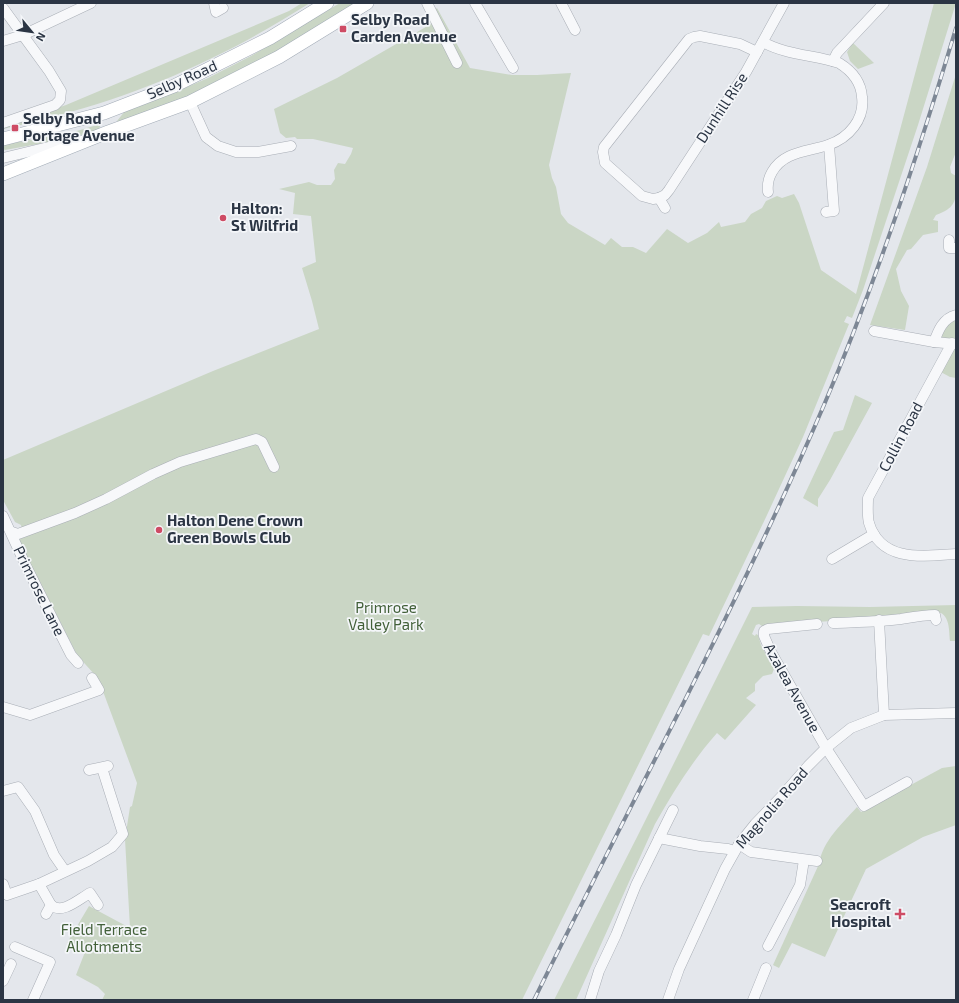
<svg xmlns="http://www.w3.org/2000/svg" width="959" height="1003" viewBox="0 0 959 1003" font-family="'Exo 2',sans-serif">
<style>
.green{fill:#cad6c5}
.lines{fill:none;stroke-linecap:round;stroke-linejoin:round}
.minor-casing{stroke:#a9aeb6;stroke-width:11}
.major-casing{stroke:#a3acb7;stroke-width:14}
.minor{stroke:#f7f8fa;stroke-width:10}
.major{stroke:#fff;stroke-width:13}
.rail-casing{stroke:#7d8795;stroke-width:4}
.rail{stroke:#f4f6f9;stroke-width:2.5;stroke-dasharray:8;stroke-linecap:butt}
.poi-dot{fill:#ce4b64;stroke:#f4f6f9;stroke-width:1.5}
.labels{text-anchor:middle;stroke-width:3.5;stroke-linejoin:round;paint-order:stroke}
.poi-label{font-size:15px;font-weight:bold;fill:#2b3544;stroke:#f4f6f9;text-anchor:start}
.street-label{font-size:15px;fill:#2b3544;stroke:#f4f6f9}
.park-label{font-size:15px;fill:#426039;stroke:#f4f6f9}
</style>
<rect width="100%" height="100%" fill="#e4e7ec"/>
<g class="green">
<path d="M302,3H310C278,23 246,42 212,58C146,91 75,113 3,129V127L66,105L289,11Z"/>
<path d="M340,3H355L291,45L174,103L118,123L117,121L125,111L171,94L208,78L251,56Z"/>
<path d="M934,3H956L918,125L863,290L852,318L847,316L844,322L849,324L803,437L767,515L709,636L703,634L522,1000H102L105,994L98,987L76,975L85,952L67,943L89,906L130,928L125,839L130,807L132,806L137,783L104,694L95,675L77,655L18,539L23,533L21,525L15,522L3,500V460L213,371L319,329L312,301L302,268L316,262L311,216L293,214L295,193L279,189L309,182L317,185H331L335,179L334,170L338,163L345,164L351,154L353,148L313,139H297L295,137L286,138L280,133L274,109L337,78L431,24L427,15L437,8L470,68L512,75H537L571,73L549,165L552,178L556,187L561,214L568,223L605,245L611,238L622,247H633L646,253L667,229L688,243L707,233L719,222L721,227L745,222L751,214L762,208L766,201L777,196L782,198L794,194L799,203L821,270L856,294Z"/>
<path d="M853,43L874,63L858,69L850,61L847,52Z"/>
<path d="M956,74V152L950,167L951,173L956,176C956,197 959,207 936,215L933,220L938,221V232L923,235L911,249L907,250L896,269L901,291L909,306L905,330L870,325L927,167Z"/>
<path d="M97,125L100,126L99,130L71,138L5,150L3,149V146L7,144L70,133Z"/>
<path d="M956,315V378L950,377L937,370L952,343L934,342Z"/>
<path d="M855,395L872,403L830,480L818,499V507L803,498L834,432L843,430Z"/>
<path d="M956,605V641H950C949,632 950,618 941,613L762,626L759,624L756,625L752,634L755,636L756,634L758,635L761,645L774,669L772,674L763,676L755,684V691L746,698L756,705L725,740L717,733C693,760 673,792 655,824L576,1000H554L636,839L752,607L797,606L870,607Z"/>
<path d="M956,766V825L923,837L866,869L825,957L792,943L779,968L773,965L819,864C823,840 842,824 857,807L861,812L942,768Z"/>
</g>
<g class="lines">
<defs>
<g id="minor">
<path d="M214,3L216,12L223,8"/>
<path d="M427,3L457,63"/>
<path d="M475,3L513,68"/>
<path d="M561,3L575,30"/>
<path d="M3,8L49,71L61,91L60,100L55,105L3,123"/>
<path d="M3,41L23,35L91,3"/>
<path d="M763,42C786,55 814,55 839,63C852,71 861,82 862,97C865,119 849,138 828,145C808,152 784,151 772,172C768,179 767,184 768,192"/>
<path d="M833,61L837,53L884,3"/>
<path d="M190,102L206,137L218,146L236,152H258L291,146"/>
<path d="M3,158L73,141"/>
<path d="M659,198L653,199L642,196L605,163L603,152L604,147L689,39L694,37L700,36L740,44L757,52"/>
<path d="M665,208L659,198L665,195L669,190L746,72L784,3"/>
<path d="M826,212L834,211L829,145"/>
<path d="M949,240V248H956"/>
<path d="M874,331L934,342L956,344"/>
<path d="M934,342C938,331 943,318 956,315"/>
<path d="M952,343L868,498C868,506 867,515 869,523C881,563 924,556 956,554"/>
<path d="M3,516L26,566L71,655L78,663"/>
<path d="M12,532L18,534L75,513L106,499L153,474L180,462L256,439L262,442L274,467"/>
<path d="M832,559L874,534"/>
<path d="M879,620L884,715"/>
<path d="M833,623C856,622 879,622 901,619C913,617 924,615 935,615L936,620"/>
<path d="M817,624L768,629L764,631V636L771,652L826,748L864,806L907,782"/>
<path d="M3,707L30,715L99,690L92,678"/>
<path d="M89,770L108,766"/>
<path d="M3,791L18,787L35,811L54,855L65,871"/>
<path d="M659,838L700,846L728,849L734,851"/>
<path d="M739,844L751,852L817,861"/>
<path d="M3,884L7,895L39,884L88,861L112,847L123,834L102,768"/>
<path d="M39,884L51,905"/>
<path d="M46,914L51,905C62,915 79,899 90,893L98,905"/>
<path d="M768,946L800,885L804,860"/>
<path d="M15,947L50,962L33,1000"/>
<path d="M3,981L11,964"/>
<path d="M590,1000L599,971L616,935L636,885L673,810"/>
<path d="M668,1000L679,969L725,869L739,844L755,824L780,798L808,766L826,748L851,728L884,715L956,713"/>
<path d="M753,1000L766,968"/>
</g>
<g id="major">
<path d="M3,139L104,113L174,86L270,38L327,3"/>
<path d="M3,174L108,132L190,102L279,57L367,3"/>
</g>
</defs>
<use href="#minor" class="minor-casing"/>
<use href="#major" class="major-casing"/>
<use href="#minor" class="minor"/>
<use href="#major" class="major"/>
<defs>
<path id="rail" d="M534,1000C631,802 737,608 824,405C876,283 918,155 956,28"/>
</defs>
<use href="#rail" class="rail-casing"/>
<use href="#rail" class="rail"/>
</g>
<g class="poi-dot">
<rect x="339" y="25" width="8" height="8" rx="2"/>
<rect x="11" y="124" width="8" height="8" rx="2"/>
<circle cx="223" cy="218" r="4"/>
<circle cx="159" cy="530" r="4"/>
<path d="M898 908h4v4h4v4h-4v4h-4v-4h-4v-4h4z"/>
</g>
<g class="labels">
<g class="poi-label">
<text x="351" y="25">Selby Road<tspan x="351" dy="17">Carden Avenue</tspan></text>
<text x="23" y="124">Selby Road<tspan x="23" dy="17">Portage Avenue</tspan></text>
<text x="231" y="214">Halton:<tspan x="231" dy="17">St Wilfrid</tspan></text>
<text x="167" y="526">Halton Dene Crown<tspan x="167" dy="17">Green Bowls Club</tspan></text>
<text x="891" y="910" text-anchor="end">Seacroft<tspan x="891" dy="17">Hospital</tspan></text>
</g>
<g class="street-label">
<text transform="translate(182 80) rotate(-24)" y="5">Selby Road</text>
<text transform="translate(722 108) rotate(-57)" y="5">Dunhill Rise</text>
<text transform="translate(901 437) rotate(-62)" y="5">Collin Road</text>
<text transform="translate(39 591) rotate(64)" y="5">Primrose Lane</text>
<text transform="translate(792 688) rotate(61)" y="5">Azalea Avenue</text>
<text transform="translate(772 808) rotate(-49)" y="5">Magnolia Road</text>
</g>
<g class="park-label">
<text x="386" y="613">Primrose<tspan x="386" dy="17">Valley Park</tspan></text>
<text x="104" y="935">Field Terrace<tspan x="104" dy="17">Allotments</tspan></text>
</g>
</g>
<rect width="959" height="1003" fill="none" stroke="#2b3544" stroke-width="8"/>
<g transform="translate(32 32) rotate(119)" stroke="#f4f6f9" stroke-width="3" paint-order="stroke">
<path d="M0-3L7 15L0 10L-7 15Z" fill="#2b3544"/>
<text y="-6" font-size="11" font-weight="bold" text-anchor="middle" fill="#2b3544">N</text>
</g>
</svg>
